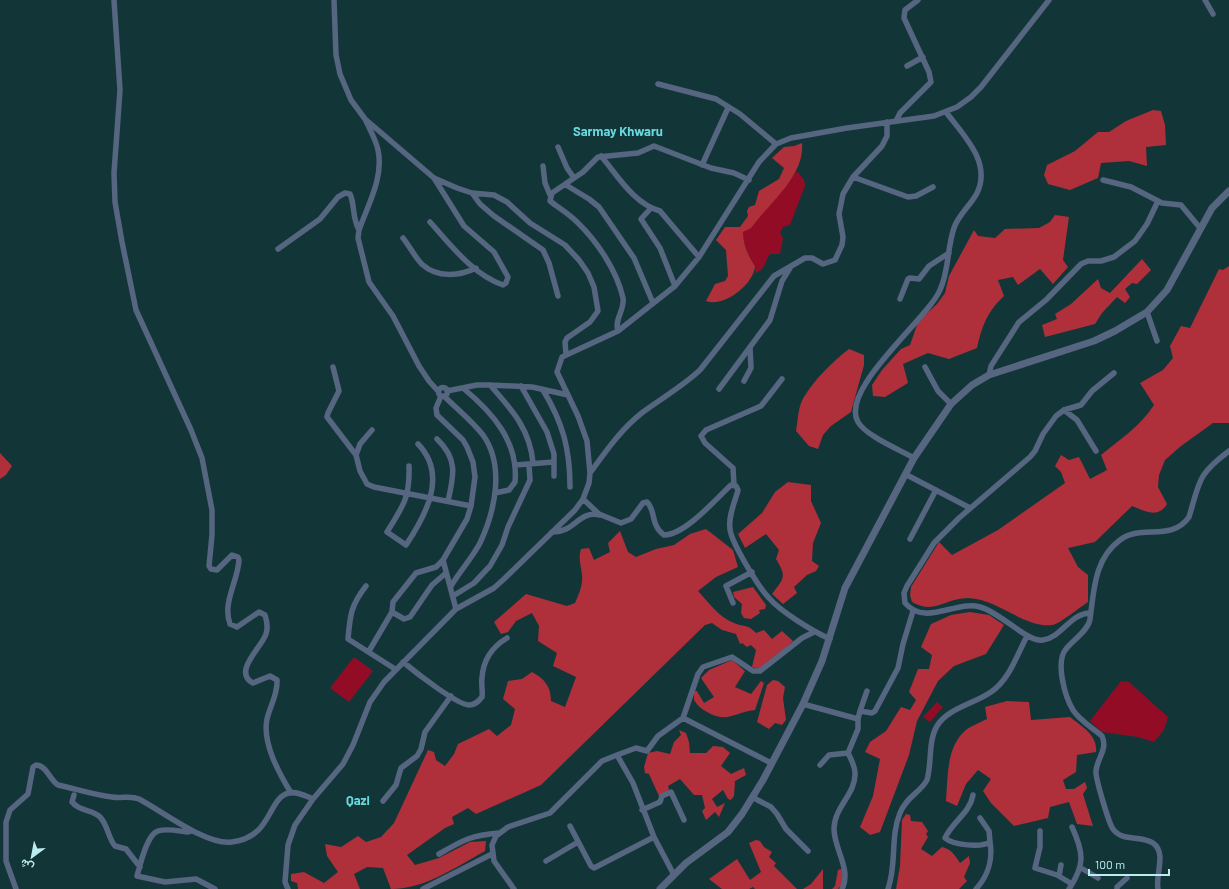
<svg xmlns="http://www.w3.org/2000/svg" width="1229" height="889" viewBox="0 0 1229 889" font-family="Barlow,Vazirmatn,sans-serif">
<rect width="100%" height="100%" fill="#123638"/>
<path fill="#920c25" d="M797 171 804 180 805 186 790 225 783 227 780 233 783 238 780 254H770C764 262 766 270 755 273V266C748 256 743 244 743 232L751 227Z
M354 657 373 671 349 702 330 688Z
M1121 681 1129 682 1168 717 1164 730 1154 742 1138 737 1102 732 1090 721Z
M937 702 943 707 930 722 923 717Z"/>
<path fill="#af2f3b" d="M1153 110 1161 111 1165 125 1166 145 1146 147 1147 166 1129 161 1101 163 1098 178 1070 190 1048 184 1044 175 1047 165 1075 151 1098 132H1109L1126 121Z
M802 143C805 176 769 203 751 228L743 232C743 244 748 256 755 266 754 284 724 308 706 301L715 284 725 281 728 276 726 250 716 240 725 227H740L748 216 747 211 749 207 755 205 759 191 779 179 784 168 772 158 784 147 794 146Z
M1055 215 1069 217 1063 260 1068 267 1053 284 1040 269 1018 285 1013 277 998 280 1004 296C987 312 982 326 977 348L949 359 928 353 903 364 908 383 885 397 873 396 872 385 882 370 901 349 910 345 918 322 937 304 945 293 949 276 974 230 978 236 995 238 1005 229 1039 228 1050 222Z
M1142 259 1151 270 1137 284 1132 283 1125 289 1130 297 1125 303 1117 297 1102 313 1095 324 1045 337 1042 325 1057 319 1055 314 1071 304 1098 279 1101 288 1110 293Z
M1229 266V423H1213L1181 446 1165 460 1159 475 1158 487 1167 504C1158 519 1145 511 1132 506L1095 542 1068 548 1078 567 1088 575V602C1080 607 1060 624 1052 625 1024 628 998 599 968 598 945 598 935 615 912 602L910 595 911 587 939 542 952 555 998 530 1065 483 1061 472 1055 466 1061 455 1069 460 1079 457 1090 479 1107 470 1101 455C1120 439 1140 427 1154 405L1140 383 1163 370 1173 358 1170 346 1181 326 1190 328 1219 269 1223 270Z
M849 349 864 355V365L851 412 831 426 823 435 818 449 809 446 796 431C798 420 798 406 804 397 815 379 832 362 849 349Z
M0 453 12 466 6 475 0 479Z
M788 482 811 485V501L821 523 813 543 812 561 819 566 816 571 807 575 794 587 797 593 783 604 772 594C784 578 787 577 776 559L779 550 766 534 745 548 738 534 762 513 775 492Z
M706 529 733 550 738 567 716 577 698 591C709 603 719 617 734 623 746 628 746 623 756 633L764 630 772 639 782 631 793 641 769 664 759 669 752 667 756 650 751 645 747 647 742 643 740 644 736 634 722 630 712 623 705 625 541 785 476 814 468 808 452 817 454 824 445 828 407 855 415 865 439 858 470 842 486 841 485 851C456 867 425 889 391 889L383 868 367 867 354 874 360 889H298L297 883 291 881V874L304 872 324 883 338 872 327 856 325 844 341 847 358 836 366 842 381 837 394 823 428 750 434 752 436 760 445 766 454 754 458 744 489 729 497 736 511 725 515 709 503 699 508 681 522 679 532 672C545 679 551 687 551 701L565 707 576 677 553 666 557 653 538 641 539 626 532 613 516 621 508 632 501 634 494 622 526 594 567 606 575 603C579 594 583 585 582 575 581 565 578 559 581 549L589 548 594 560 610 552 608 543 620 531 628 552 636 557 656 549 674 545 690 534Z
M753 587 766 605 765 609 759 610 760 613 751 619 744 618 741 613 742 604 734 597 733 592Z
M970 612 989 615 1004 625 986 654 954 666 938 681 917 721 909 755 880 832 870 835 860 827 873 796 880 759 865 752 870 742 886 731 901 707 910 710 916 700 909 692 918 669H929L932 655 921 647 931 624 951 615Z
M732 660 745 671 735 687 751 694 761 681 764 683 755 710C734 712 728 724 707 712 701 709 697 705 694 700V691H697L704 703 714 697 701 678 709 670Z
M773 680 778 681 785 687 783 698 786 720 782 725 775 723 769 729 757 722 767 685Z
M1007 701 1029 702 1031 720 1070 717C1081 726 1098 735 1096 752L1077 755 1076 772 1063 780 1066 789H1074L1085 782 1087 788 1083 794 1093 826 1077 824 1069 802 1050 807 1048 818 1014 826 991 803 983 791 991 779 978 770 966 784 957 806 946 801C948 776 946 746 967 729 973 725 981 722 987 719L985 707Z
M679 730 686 733 689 742 690 753H706L713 746 723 747 730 753 721 766 731 774 744 768 746 775 735 781 734 796 731 800 728 799 723 790 712 799 717 807 725 803 719 817 715 812 706 820 702 811 705 808 702 795H694L680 779 668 786 669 789 667 793 659 796 649 774 645 773 644 767 648 753 657 751 670 754 674 742 681 735Z
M906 814 910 815 911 821 922 822 928 831 926 834 928 837 921 849 932 856 942 847C951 849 955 855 960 863L969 856 970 863 964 877 967 881 959 889H896L900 866 902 820Z
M756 840 760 841 764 847 772 852 769 857 776 863 774 866 797 889H755L753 887 749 889H722L709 879 737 859 750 880 761 872 749 843Z
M823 869V889H803L811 884Z
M842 869C843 876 844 883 838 889H832L835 886 838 870Z"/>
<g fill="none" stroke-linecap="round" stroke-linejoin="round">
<path stroke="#566680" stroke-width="5.5" d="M114 0 120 90 114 173 115 202 122 242 136 310 191 430 202 458 212 510V535L209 566 211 569 217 570 232 555 238 557 239 560C238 581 222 603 230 624L237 627 259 612 265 615C267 621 268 628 266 634 262 647 232 672 253 683L270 676 277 680C278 694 270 706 267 719 262 743 279 773 291 793
M334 0 336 55 340 74 351 100 365 119 434 178 457 188 472 193 494 195 507 202 530 223 565 245 579 260 588 273 594 287 598 311 590 322 567 338 565 342 566 354
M1205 0 1213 14
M907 66 923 57
M658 84 716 99 740 114 776 144
M366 121C370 130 376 140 378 150 384 177 368 205 359 230L358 238 369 282 393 316 419 366 429 381 438 391
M896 121 900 113 931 82 929 72 904 18 905 10 918 0
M558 147 567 168 574 178
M601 156C618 176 634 204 660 211L699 257
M702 165 728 108
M543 166 545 183 550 195
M853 177 908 197 916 196 933 187
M1103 180 1131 187 1162 203 1181 205 1200 228
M566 185 589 199 599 207 634 258 653 303
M472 193 480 204 494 216 543 250 549 263 558 296
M651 208 641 219 660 248 675 286
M430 222C450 244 473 275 503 285L506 283 508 277 494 252 464 226 434 178
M403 238C408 244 418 262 423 265 437 278 460 276 476 268
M278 249 320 219 338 197 345 193 350 194C355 205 352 218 359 230
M900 299 908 279 910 278 919 279 929 266 949 253
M1147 312 1157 341
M618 331C614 319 625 310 623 298 617 271 597 241 577 222 569 214 559 208 550 201L552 193 583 172 598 157 638 153 654 146 711 168 734 173 749 180
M333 367 339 391 328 413 327 417 356 455 360 471 367 484 374 487 471 506
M925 367 938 391 951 404
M989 375 991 366 1019 322 1047 299 1081 264 1088 261H1101L1114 257 1135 241 1147 224 1158 201
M744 381 751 368 750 347
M490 385C512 410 530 429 533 463
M521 386 547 432 554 454V476
M438.5 392a4.5 4.5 0 1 1 9 0a4.5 4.5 0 1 1-9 0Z
M463 388C492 412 519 442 515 482L509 490 495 493
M719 389 770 320 782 281 790 268
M543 390C563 423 570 449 570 487
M447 391 477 385H490L532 387 568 395
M441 396 436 408 437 415 463 440 467 447 473 462 475 477 471 506 467 519 443 560 456 609
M444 396C457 409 472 421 483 435 505 466 495 511 480 543 472 558 460 571 451 586
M1064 410 1077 420 1096 451
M437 439C458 459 454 475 448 501
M356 455 360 444 372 430
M914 458C900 450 866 436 858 422 839 389 927 320 940 290 949 271 947 248 954 228 958 215 971 205 977 193 992 162 963 135 946 112
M515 465 554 462
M409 466C410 498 403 506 387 532L406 545C426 515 448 475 418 444
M590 473C606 451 621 429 643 412 662 398 683 386 700 370L774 276 805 258H812L823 264 835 260 842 245 843 237 839 214 843 194 853 177 882 146 887 136V122
M905 474 970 508
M734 485 733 468 705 443 701 436 706 430 761 406 782 379
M583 499 599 514 621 523 631 519 643 503 647 502C656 510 650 525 664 535 685 535 716 499 731 485L736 486 738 490C735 502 728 516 730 529 731 542 759 588 769 598 781 612 814 632 830 639
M552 532C575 533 578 510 600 515
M910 539 936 490
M366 586C351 605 350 615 348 639L395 669
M453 596 474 583 490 566 502 545 508 527 530 480 529 465
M733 603 726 586 752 572
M392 612 404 619 410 617 432 585 446 573
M1089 613C1070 614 1062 637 1043 640 1028 643 1000 612 980 607 955 600 926 627 905 603L904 593 907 586 934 543 959 518 1030 457 1035 451 1043 434 1056 416 1064 410 1081 405 1092 391 1114 373
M369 651 392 612 393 602 416 573 436 567 443 560
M403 662C414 671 457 705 469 705 475 705 479 701 482 697 483 691 481 685 482 678 483 661 492 647 507 638
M803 704 858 719V729L848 753C851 759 855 766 855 773 856 794 834 807 834 829 834 849 852 870 842 889
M860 711 867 691
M683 718 771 763
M858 719 860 711 872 713 875 711 898 668 903 644 913 611
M820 765 829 755 848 753
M74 795 72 802C80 812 92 809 100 817 108 825 108 838 115 846L126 849 140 867
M973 795C970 813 952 822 945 838 953 845 981 848 990 842 993 859 988 876 976 889
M752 797 771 807 777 814 786 829 808 851
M383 801 396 785 401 768 417 756 421 749 425 732 451 696
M642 810 660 802 662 796 671 792 684 820
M980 818 989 831 990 842
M570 826 591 866 594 868 654 837
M191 831 187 832C178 831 167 828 158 831 147 834 140 865 137 876L165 882 196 879 215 889
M1040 831V847L1035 868 1057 875 1072 884
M439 854C463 840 472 835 499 833
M546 861 578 842
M1081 868 1098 878
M674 875 654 837 633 783 617 755 636 748 647 751 658 736 683 718 698 674 703 667 732 657 753 671H760L802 638 814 632
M1059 876 1061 865
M16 889 6 861V822L10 810 28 794 33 767 36 765C46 765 50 780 58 785 76 789 94 795 112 797 122 799 129 795 139 799 162 811 207 846 232 842 273 837 267 798 289 793 297 791 306 796 313 799
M288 889 285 882 288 845 295 825 313 799 343 764 353 745 370 702 384 682 456 609 494 588 504 579 575 510 583 499 589 483 590 473 587 441 578 416 557 372 562 357 618 331 675 286 699 257 759 162 776 144 791 138 847 128 934 116 957 107 971 97 981 87 1049 0
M423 889 492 854
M514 889 494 861 492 845 496 836 508 827 550 813 602 761 617 755
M888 889C897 864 890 837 900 813 907 796 919 794 927 780 932 763 928 741 937 726 948 708 974 704 991 692 1009 680 1017 655 1027 636
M1069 889C1085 865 1084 853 1072 827
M1117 889V887L1127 878
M1158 889C1155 875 1167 853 1153 843 1141 835 1122 842 1113 829 1109 824 1095 777 1096 771 1097 758 1108 750 1102 736 1093 728 1080 721 1073 710 1065 697 1055 662 1066 649 1072 641 1089 630 1090 619 1094 591 1094 559 1120 540 1140 524 1172 542 1189 517 1200 481 1197 475 1229 451"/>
<path stroke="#566680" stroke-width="7" d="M660 889 686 863 728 832 742 814 763 780 803 704 822 661 845 588 914 458 951 404 972 385 989 375 1094 341 1115 331 1147 312 1167 290 1212 208 1229 191"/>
</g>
<g text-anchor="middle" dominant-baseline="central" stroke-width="4" stroke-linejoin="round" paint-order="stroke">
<g font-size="13" font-weight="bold" fill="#69d7de" stroke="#123638">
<text x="618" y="131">Sarmay Khwaru</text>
<text x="358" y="800">Qazi</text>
</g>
</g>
<g transform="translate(32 857) rotate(212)" stroke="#123638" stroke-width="3" paint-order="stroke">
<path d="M0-3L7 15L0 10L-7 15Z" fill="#bbedf0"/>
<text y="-6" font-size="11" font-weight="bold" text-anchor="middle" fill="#bbedf0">ش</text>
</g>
<path d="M1089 869v6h80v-6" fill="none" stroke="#bbedf0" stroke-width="2"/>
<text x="1095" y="869" font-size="12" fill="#bbedf0" stroke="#123638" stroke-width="3" paint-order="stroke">100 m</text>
</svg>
